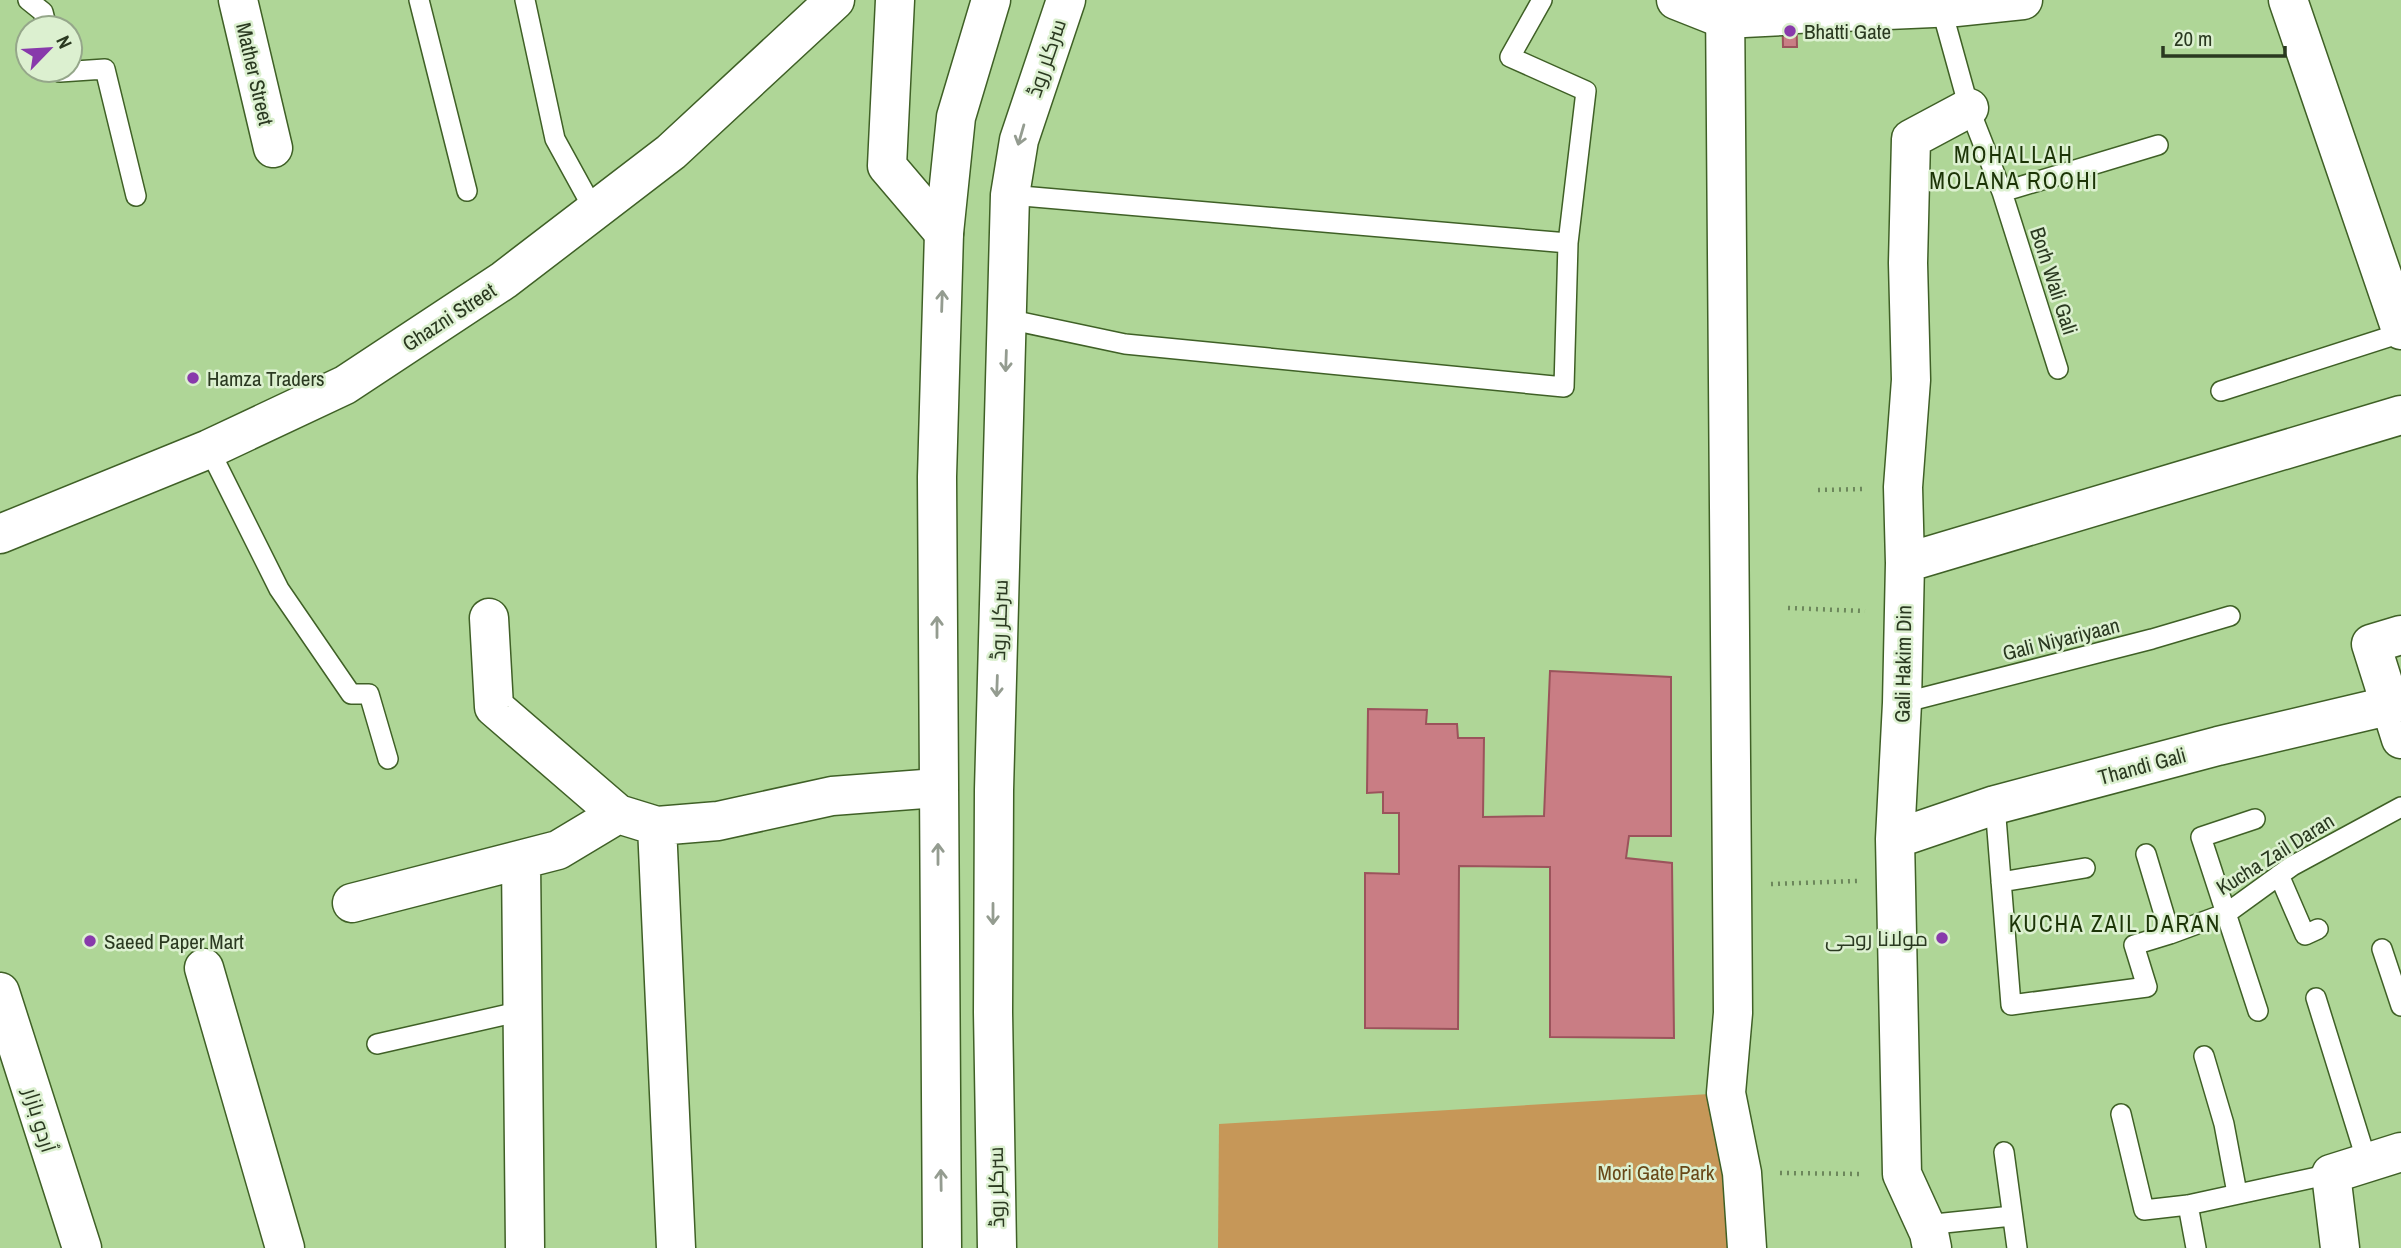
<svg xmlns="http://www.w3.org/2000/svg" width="2401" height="1248" viewBox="0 0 2401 1248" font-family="'Archivo Narrow',Cairo,sans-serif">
<rect width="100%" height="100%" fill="#afd697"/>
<path fill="#c69758" d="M1726 1093 1739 1248H1218L1219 1124Z"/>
<path fill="#c97d84" stroke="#9b535b" stroke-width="2" d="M1782 0H1796L1797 47H1783Z
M1550 671 1671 677V836H1629L1626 858 1672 863 1674 1038 1550 1037V867L1459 866 1458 1029 1365 1028V873L1399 874V813H1383V792L1367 793 1368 709 1427 710 1426 724H1457L1458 738H1484L1483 817 1544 816Z"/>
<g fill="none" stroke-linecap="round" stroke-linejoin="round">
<g stroke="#3f6026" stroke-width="22">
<path id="lane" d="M28 0 43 12 47 28
M419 0 467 191
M525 0 555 139 594 210
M1941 7 1969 108 2002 192 2058 369
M59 70 60 72 105 69 136 196
M2002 192 2158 145
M1010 195 1568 243
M1007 319 1125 344 1564 387 1568 243 1586 91 1510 57 1542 0
M2221 391 2401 333
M209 449 279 589 351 694H369L388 759
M1902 703 2152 639 2230 616
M1995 805 2011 1005 2147 987 2134 945 2170 934 2227 913 2292 866 2401 807
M2255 819 2201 837 2258 1011
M2146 854 2170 934
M2279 875 2305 935 2318 929
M2001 882 2085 868
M2382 949 2401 1006
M2316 998 2367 1162
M377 1044 522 1011
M2204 1056 2224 1124 2237 1193
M2121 1114 2144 1210 2188 1205 2331 1174
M2004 1152 2017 1248
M2188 1205 2196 1248
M1925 1225 2012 1216"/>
</g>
<g stroke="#3f6026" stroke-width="41">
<path id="street" d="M238 0 273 148
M895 0 887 166 944 233
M1725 0 1733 1013 1726 1093 1742 1173 1747 1248
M2288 0 2401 330
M0 534 209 449 345 385 504 280 671 152 835 0
M1905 563 2401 415
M489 618 494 707 618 814 657 826
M2401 635 2371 644 2401 739
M1895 839 1995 805 2218 746 2392 705
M521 860 525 1248
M352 903 558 850 618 814
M204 968 285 1248
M676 1248 657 826 718 821 832 796 937 788
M1932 1248 1929 1233 1902 1174 1895 839 1902 703 1905 563 1903 487 1911 380 1908 263 1911 139 1969 108
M2340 1248 2331 1174 2401 1152"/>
</g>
<g stroke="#3f6026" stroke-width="41">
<path id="secondary" d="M1676 0 1724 19 1782 16
M1796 14 1956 7 2023 0
M0 992 82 1248"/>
</g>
<g stroke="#3f6026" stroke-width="41">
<path id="primary" d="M942 1248 937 477 944 233 956 117 991 0
M997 1248 993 1012 994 790 1010 195 1019 140 1066 0"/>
</g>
<path stroke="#6c875b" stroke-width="4.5" stroke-dasharray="2 5" stroke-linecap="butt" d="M1818 490 1863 489
M1788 608 1865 611
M1771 884 1857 881
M1780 1173 1862 1174"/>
<use href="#lane" stroke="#fff" stroke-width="19"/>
<use href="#street" stroke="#fff" stroke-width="38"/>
<use href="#secondary" stroke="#fff" stroke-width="38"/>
<use href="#primary" stroke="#fff" stroke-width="38"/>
</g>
<defs><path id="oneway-shaft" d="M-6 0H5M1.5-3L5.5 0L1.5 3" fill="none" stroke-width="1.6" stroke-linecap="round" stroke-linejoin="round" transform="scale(1.75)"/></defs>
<g stroke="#949c90">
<use href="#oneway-shaft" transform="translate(1021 135) rotate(106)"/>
<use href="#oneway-shaft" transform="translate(942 301) rotate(-88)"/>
<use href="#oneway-shaft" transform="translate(1006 361) rotate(92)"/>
<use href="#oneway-shaft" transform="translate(937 627) rotate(-90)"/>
<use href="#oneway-shaft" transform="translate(997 686) rotate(92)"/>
<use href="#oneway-shaft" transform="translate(938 854) rotate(-90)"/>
<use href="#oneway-shaft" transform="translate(993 914) rotate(90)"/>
<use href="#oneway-shaft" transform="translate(941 1180) rotate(-91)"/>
</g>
<g fill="#883aab" stroke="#dcf0d0" stroke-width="2.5">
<circle cx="1790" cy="31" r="7"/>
<circle cx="193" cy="378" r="7"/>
<circle cx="1942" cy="938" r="7"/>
<circle cx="90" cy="941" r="7"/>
</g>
<g text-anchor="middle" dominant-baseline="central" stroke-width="5" stroke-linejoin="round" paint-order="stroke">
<g font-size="21" fill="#2a3920" stroke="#dcf0d0" text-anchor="start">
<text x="1804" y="31">Bhatti Gate</text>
<text x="207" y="378">Hamza Traders</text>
<text x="1928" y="938" text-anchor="end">مولانا روحی</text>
<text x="104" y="941">Saeed Paper Mart</text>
</g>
<g font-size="21" fill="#2a3920" stroke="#dcf0d0">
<text transform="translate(1046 58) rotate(-71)">سرکلر روڈ</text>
<text transform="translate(255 74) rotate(77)">Mather Street</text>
<text transform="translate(2054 281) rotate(72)">Borh Wali Gali</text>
<text transform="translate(449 317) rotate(-33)">Ghazni Street</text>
<text transform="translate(999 620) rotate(-88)">سرکلر روڈ</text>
<text transform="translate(2061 639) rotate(-14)">Gali Niyariyaan</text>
<text transform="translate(1903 664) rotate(-89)">Gali Hakim Din</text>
<text transform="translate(2142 766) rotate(-15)">Thandi Gali</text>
<text transform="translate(2275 854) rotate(-32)">Kucha Zail Daran</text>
<text transform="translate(40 1120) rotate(73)">اُردو بازار</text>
<text transform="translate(996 1187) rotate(-91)">سرکلر روڈ</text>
</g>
<g font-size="21" fill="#684817" stroke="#dcf0d0">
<text x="1656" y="1172">Mori Gate Park</text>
</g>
<g font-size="23" letter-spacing="2" fill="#1c3407" stroke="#dcf0d0">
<text x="2014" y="154">MOHALLAH<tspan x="2014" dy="26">MOLANA ROOHI</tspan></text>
<text x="2115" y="923">KUCHA ZAIL DARAN</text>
</g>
</g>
<g transform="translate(49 49) rotate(65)"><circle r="33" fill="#dcf0d0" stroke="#95a78a" stroke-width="2"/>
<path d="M0-5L12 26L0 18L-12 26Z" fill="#883aab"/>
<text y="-10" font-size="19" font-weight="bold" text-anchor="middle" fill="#2a3920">N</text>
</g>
<path d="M2163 46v10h122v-10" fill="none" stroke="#2a3920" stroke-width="3.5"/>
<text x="2174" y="46" font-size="21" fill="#2a3920" stroke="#dcf0d0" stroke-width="5" paint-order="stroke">20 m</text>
</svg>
